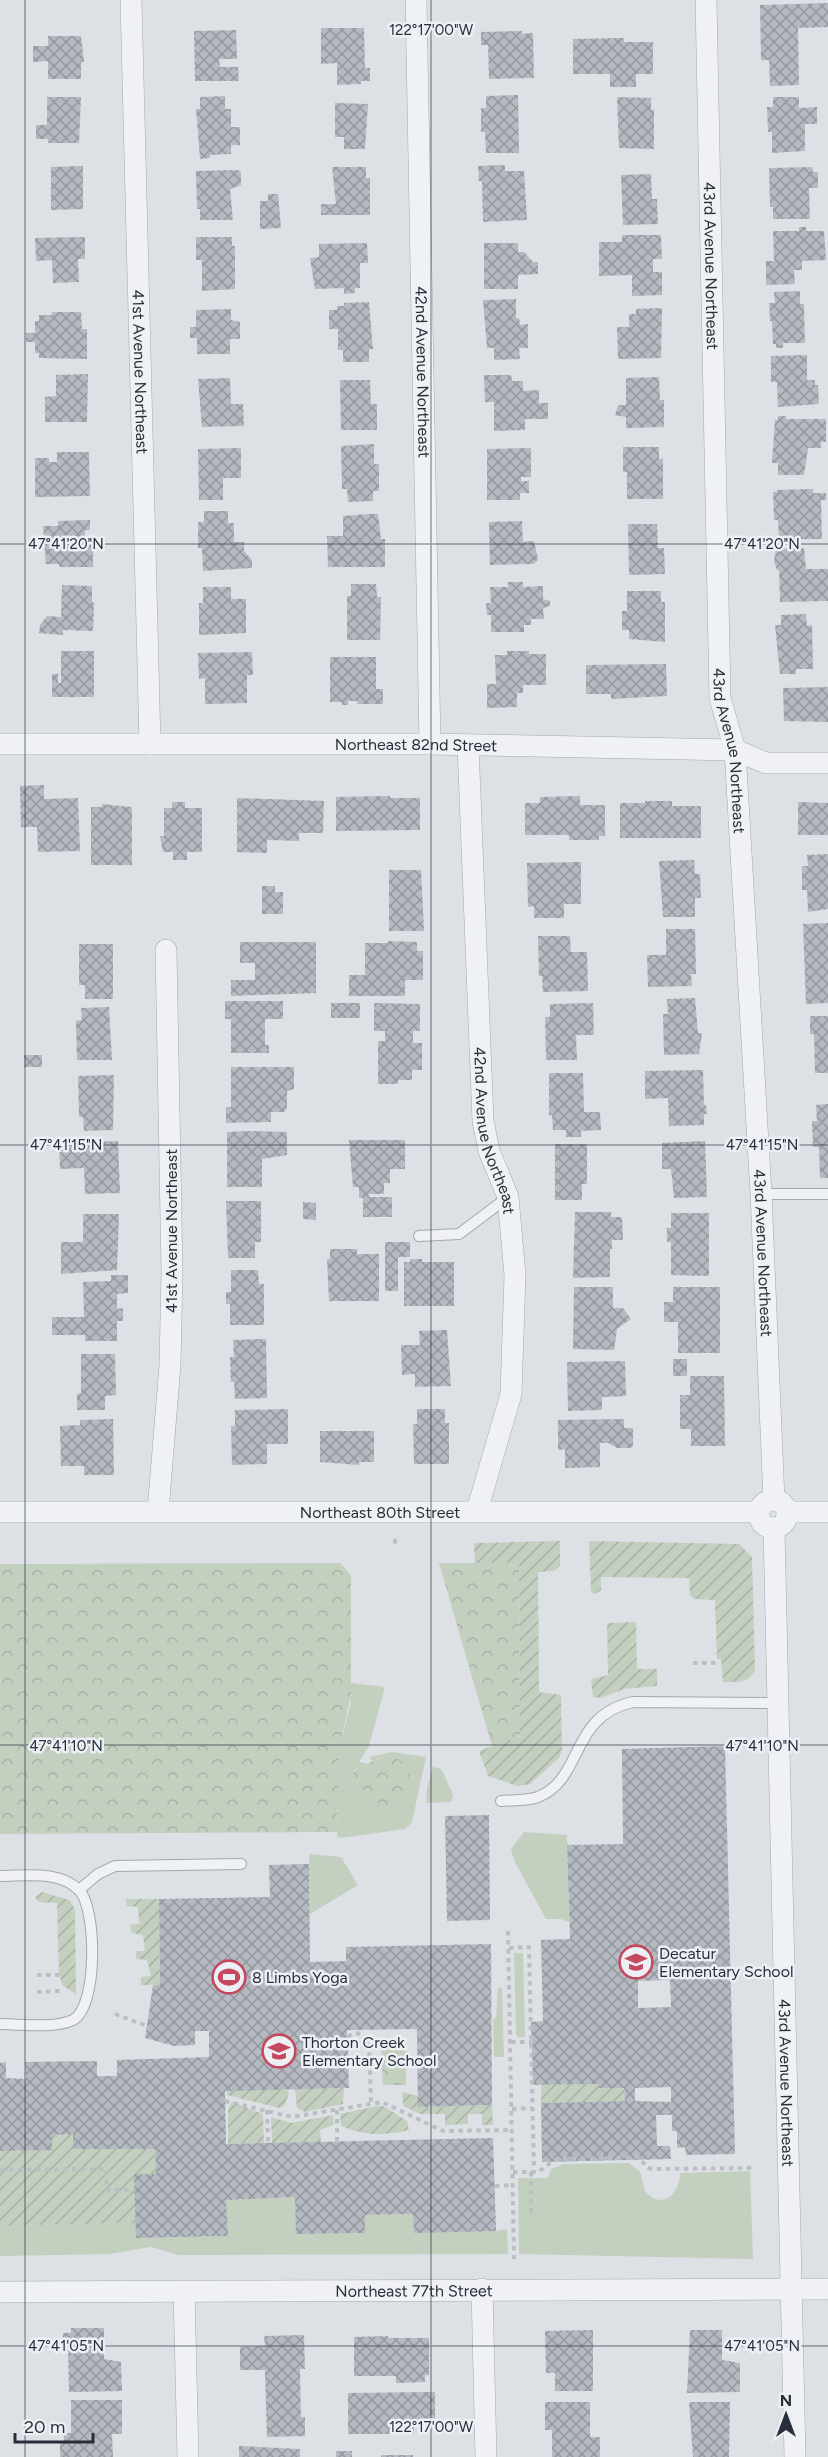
<svg xmlns="http://www.w3.org/2000/svg" width="828" height="2457" viewBox="0 0 828 2457" font-family="Figtree,sans-serif">
<defs>
<pattern id="park-crowns" width="20" height="18" patternUnits="userSpaceOnUse" patternTransform="scale(1.5)"><rect width="20" height="18" fill="#c3cfbf"/><path d="M2 6a3 3 0 1 1 6 0M12 15a3 3 0 1 1 6 0" fill="none" stroke="#a8b2a5"/></pattern>
<pattern id="garden-furrows" width="10" height="10" patternUnits="userSpaceOnUse" patternTransform="scale(1.5)"><rect width="10" height="10" fill="#c3cfbf"/><path d="M-1 1l2-2M0 10L10 0M9 11l2-2" fill="none" stroke="#a8b2a5"/></pattern>
<pattern id="building-cross-hatch" width="8" height="8" patternUnits="userSpaceOnUse" patternTransform="scale(1.5)"><rect width="8" height="8" fill="#b5bac2"/><path d="M0 0l8 8M0 8l8-8" fill="none" stroke="#93989f"/></pattern>
</defs>
<rect width="100%" height="100%" fill="#dde1e6"/>
<path fill="#c3cfbf" d="M340 1563 351 1576V1683L385 1687 369 1746 354 1770V1793L364 1790C372 1802 383 1806 397 1802L387 1756 372 1761 369 1757 392 1752 426 1757 412 1822 405 1829 340 1838 337 1836 339 1751 351 1702 234 1564Z
M433 1766 442 1770 453 1795 451 1802 426 1803 427 1788Z
M524 1832 567 1835 569 1922 561 1919H546L514 1860 511 1849Z
M309 1854 341 1857 358 1885 310 1914Z
M514 1953H523L525 2037H518L516 2034Z
M498 1987 502 1988 504 2057H494L493 2019 496 2018Z
M629 2163 640 2172 645 2191C662 2211 680 2194 680 2173L750 2171 753 2259 519 2254 518 2178H548L551 2169 564 2164Z
M295 2197 297 2234 364 2233 365 2215 413 2214 496 2231 507 2229 508 2254 179 2255 151 2247 110 2254 0 2256V2226L136 2223 137 2238 227 2236 226 2200Z"/>
<path fill="url(#park-crowns)" d="M340 1563 351 1576V1694L339 1751 337 1832 0 1834V1564Z
M439 1563H519L520 1736 492 1746Z
M387 1756C439 1765 394 1835 364 1790L354 1793 352 1778 358 1761 365 1764Z
M406 2044V2085H383L381 2045Z"/>
<path fill="url(#garden-furrows)" d="M560 1541V1567L554 1571 538 1572 539 1692 561 1695 562 1749 559 1758 530 1784 518 1786 488 1776 479 1751 520 1736 519 1563H475L474 1543Z
M589 1541 739 1544 752 1557 755 1669C749 1684 738 1682 723 1682L721 1659H717L715 1600 694 1599 690 1595 689 1578 601 1577V1590L595 1594 591 1592Z
M636 1622 637 1669H657V1686L624 1689 601 1698 593 1697 591 1679 608 1675 607 1623Z
M42 1892 69 1900 75 1909 76 1994 62 1985 59 1972 57 1903 39 1902 35 1897Z
M126 1899H159L160 1985H141V1977L151 1976 147 1960 136 1959V1951H145L143 1935 132 1933 130 1925 142 1923 139 1922 138 1907 127 1906Z
M599 2084 624 2088 625 2101 541 2103V2085Z
M283 2088 287 2090 289 2094 284 2106 279 2108 227 2095V2090Z
M344 2088 343 2104 305 2112 297 2108 295 2089Z
M402 2092 418 2096V2107L492 2105 493 2125H482V2114H468V2124L445 2125V2114H420L403 2106Z
M232 2102 263 2114 264 2143 228 2144V2109Z
M377 2106H383L407 2121 409 2130C381 2136 367 2136 341 2126L340 2114Z
M333 2115 334 2125 320 2130 321 2142 272 2143 271 2117 292 2123Z
M73 2134V2149H155L156 2174 136 2223 0 2226V2151L52 2150V2135Z"/>
<path fill="url(#building-cross-hatch)" fill-rule="evenodd" d="M828 3V27L798 28 799 85 770 86 769 60H761L760 5Z
M321 28H364L365 68H370V81H361V84L337 85V63L321 64Z
M236 30 237 59H219L220 67H238L239 81H195L194 31Z
M522 31V34L533 33 534 78 489 79 488 45H481V32Z
M48 36H81L84 62H81V79H48V61L33 62V46H48Z
M624 38V42H653V74H636V87H610V74H573V39Z
M518 95 519 153H486L485 132H481V108H486V96Z
M225 96V109H231V127H240V145H231V154L210 155V158L200 159 196 109H200V97Z
M47 97H81L79 143H48V139H36V125H47Z
M617 97 651 98V110H654V149L619 148Z
M773 97H799V108L817 107V124H805V151L772 153V132H768L767 107H773Z
M335 103 368 104 365 149H344V137H335Z
M505 165V171H524L527 220 483 222 482 181H479L478 166Z
M83 166V209L51 210V167Z
M332 167H366V178H370V215H321V204H336Z
M812 167 813 172H818V188H809L810 219H773V207H770L769 168Z
M238 170 241 172V185L230 189 233 220H200V209H197L196 171Z
M651 174 652 199H657L658 224 623 225 621 175Z
M268 194H278L281 228 260 229V201H268Z
M799 227H806V231H824L826 260 802 261V270H794L795 284 766 285V261H774L773 231H799Z
M622 235H661L662 259H653V272H662V295L632 296V275L599 276V242H622Z
M85 237V259H78L79 282 53 283 52 260 36 261 35 238Z
M196 237H232V246H235V289L202 291V260H196Z
M367 243 368 263H360V288H355V293L344 294V288L315 289 310 258 319 257V244Z
M484 243H518V252H524L533 262H538V274L518 275V289H484Z
M800 291V304H804L805 343H783V348H776V344H773L772 321H770L769 303H775L774 292Z
M516 299V318H519L520 325 528 324V348H519L520 359 494 360V348H487L483 300Z
M369 302 373 349H369V362H343V350H338V329H329V310H337V306H344V303Z
M662 308 661 358 618 359 617 327H629V314H636V309Z
M231 309V320L240 322V339H230V354H197V338H190V327H196V310Z
M52 312H81L82 329H87V359L39 358V353H35V342H26V333H35V321H39V315H52Z
M807 355V380H815V385H818L819 404 778 407 777 382H771V356Z
M88 374 87 422H45V397L56 396V375Z
M484 375H511L512 381H523V391L539 390V403H548V419H525V430L494 431V402H485Z
M659 377 660 400H664V427L626 428V417L615 415 618 405H626V378Z
M230 378 231 404H243L244 426 202 427 198 379Z
M340 380H370L371 404H377V430H341Z
M778 416H786V419H826V442H821V448H808L804 475H778V463H772L775 420H778Z
M374 444V464H379V491H373V501L348 502 347 489H342L341 446Z
M623 447H659V459H663V499H627V472H623Z
M241 448V478H223V500H199L198 449Z
M531 448V477H521V481H529V493H520V500H487V449Z
M57 452H89L90 496 35 497V458H49V462H57Z
M813 489V493H826V500H821L822 539H779L778 520H774L773 492H777V490Z
M204 511H228V523H234V542H244V551L252 560V568L203 571 202 548H198V522H204Z
M368 514H378L381 539H385V567H328L327 536H343V516Z
M90 520V530H85V545H93V567H59V564H46L43 526H58V521Z
M522 521 523 542 534 541 538 559 534 564 490 565 489 522Z
M628 524H657L658 548H664L665 574 629 575Z
M804 548 806 569H828V601L780 602 779 570H777L774 562 776 549Z
M508 582H523V587L543 586V599L550 601V606L543 608 544 619H531V625H524V632H491V615H487L486 603H491L490 587H508Z
M351 584H376L377 597H381L380 640H347V596H351Z
M62 585 92 586V602L94 603 93 631 63 630V635L39 633 40 625 47 616 61 617Z
M203 587H231V599H246V633L199 635V603H203Z
M627 591H661V602H665V642L629 639V630H622V611H627Z
M806 614 807 626 812 625 813 669H796V674H780L775 625H781V615Z
M61 651H94V697H52V674H58V683H61Z
M507 651H529V654H546V685H523V693H517V707L487 708V684H496L495 655H507Z
M252 652 253 675H247V703L205 704V678L199 679 198 653Z
M330 657H376V689H383V704H357V701H348V705H342V702H330Z
M666 664 667 696 611 699V694H586V665Z
M828 687V722L784 721 783 688Z
M44 785V799L78 798 80 851 38 852 37 827H21L20 786Z
M390 796V798H420V830L336 831V797Z
M580 796V805H605V836H599V840H569V835H525V803H540V797Z
M237 798 324 801 323 833H299V841L267 840V853L237 852Z
M645 801H672V806H701V838H620V803H645Z
M172 802H185V808H202V852H187V860H173V852H163L160 836H164V808H172Z
M798 802 828 803V835H798Z
M102 804 132 807V865H91V807H102Z
M828 854V909L808 912 807 890H802V866H808L807 855Z
M694 860 695 874H700L701 898H695V917H663L659 861Z
M581 862V904H564V918H534V906L528 907 527 863Z
M389 870H421L424 931H389Z
M262 886H275V892H283V914H262Z
M828 923V1003L806 1004 803 924Z
M666 929H695L696 974H691L692 986 648 987 647 955H666Z
M538 936H570L571 952H587L588 991 543 992 542 976H539Z
M388 941 417 942V951H423V980H405V996H349V975H365V943H388Z
M240 942H316V993L231 996V980H255V963H240Z
M79 944H113V999H85V985H79Z
M695 998 698 1033H702L699 1054 664 1055 663 1014H668L667 999Z
M225 1001H283V1019H265V1045H269V1053H231V1019H225Z
M331 1003H360V1018H331Z
M374 1003 420 1004V1031H413V1043H422V1070H412V1080H398V1084H378V1041H385V1031H374Z
M593 1003 594 1035H576L577 1060H546L545 1017H550V1004Z
M109 1007 112 1060H77L76 1021 82 1020 81 1008Z
M810 1016H828V1073H815L814 1034H810Z
M24 1055H42V1067H24Z
M231 1067H294V1089L287 1091V1108L284 1112H271V1122L226 1123V1107H231Z
M703 1070 704 1105H706L707 1114H704V1125L669 1126 668 1098 645 1099V1071Z
M549 1073H583L584 1112H600L601 1130 581 1131V1137H566V1130H553L552 1115H549Z
M114 1075 113 1130 84 1131 83 1117H79L78 1076Z
M828 1104V1178H820L819 1147H813L812 1121H817L816 1105Z
M250 1131 287 1132V1155L262 1159V1187H227V1132Z
M349 1140H405V1169H390V1183H384V1194H369V1197H392V1217H363V1198H359V1187H353Z
M118 1141 120 1193 85 1194 84 1168 60 1169 59 1143Z
M705 1141 707 1197 674 1198 671 1169H662V1143Z
M555 1144H587V1184H582V1200H555Z
M226 1201H261V1242H255V1258H228Z
M303 1202 316 1203V1220L303 1219Z
M575 1212H611V1217H622L623 1240H612V1249H610V1277L573 1278Z
M671 1213H709V1276L671 1275V1242H667V1228H671Z
M83 1214H119L117 1270 61 1274V1242H83Z
M385 1242H410V1257H398V1291H385Z
M330 1249H357V1254H379V1301H329L327 1259H330Z
M410 1259H422V1262H454V1306H404V1262H410Z
M231 1270H258L259 1284H264V1325H230V1304H226V1292H231Z
M111 1275H128V1293L117 1294V1309L123 1308V1321H117V1341H85V1335H52V1317H84L83 1282 111 1281Z
M574 1287H613V1308H623L631 1319 617 1329 614 1350 573 1349Z
M673 1287H720V1353H678V1322H664V1302H673Z
M447 1330 451 1386 415 1387V1374L402 1375 401 1345H420L419 1331Z
M266 1339 267 1398 235 1399 234 1382H231L230 1357H234L233 1340Z
M81 1354H115L116 1395 105 1396V1410H77V1394L81 1393Z
M673 1359H687V1376H673Z
M625 1361 626 1396 602 1397V1410L568 1411 567 1362Z
M690 1376H724L725 1446H691V1429H680V1395H690Z
M288 1409V1444H267V1464L232 1465 231 1426H235V1410Z
M417 1409H445V1423H449V1464H414L413 1424H417Z
M113 1419 114 1475H84V1466H61L60 1426 80 1425V1420Z
M624 1419V1428H633V1446L630 1448H617L608 1443H600V1467L565 1468V1449L558 1450V1420Z
M320 1431H374V1462H359V1465L320 1462Z
M725 1746 735 2154 686 2155 685 2147 677 2148V2131H672V2115H656L657 2146H670L671 2159 542 2162 541 2103 625 2101 624 2088H599V2084L533 2085 531 2022 543 2021 541 1940 570 1939 567 1845 623 1844 622 1749ZM670 1980 671 2007 638 2008V1981ZM671 2087V2102L635 2101V2088Z
M489 1815 490 1920 447 1921 445 1816Z
M309 1864 310 1962 346 1961V1947L491 1944 492 2105 418 2107 417 2029 347 2030 349 2088 225 2091 226 2144 493 2138 496 2231 414 2233 413 2214 365 2215V2233L296 2234 295 2197 226 2200 228 2236 136 2238 134 2174H156L155 2149H73V2134L52 2135V2150L0 2151V2063L6 2062V2078L26 2079 25 2062 97 2061V2076H117V2060L209 2057V2031H195V2045L174 2046 145 2038 153 1985H160L159 1899 270 1897 269 1865Z
M71 2328H104V2359L121 2362 122 2391 69 2392 68 2347H63V2333H71Z
M593 2330V2391H555V2373H546L545 2331Z
M690 2330H722V2360L740 2363V2392L687 2393Z
M304 2335 305 2369H300L301 2417H305V2436L267 2437 265 2370H240V2347L265 2346 264 2336Z
M388 2336V2338H429V2375H425V2382L396 2383V2376H354V2337Z
M435 2392V2423H414V2434H348V2393Z
M71 2400H122V2434H112L113 2457H60V2442H64V2433H71Z
M545 2402H590V2437H600V2457H552V2430H545Z
M689 2402H730L729 2457H693Z
M239 2446 300 2449V2457H239Z
M336 2451H352V2457H336Z
M381 2455H413V2457H381Z"/>
<g fill="none" stroke-linecap="round" stroke-linejoin="round">
<g stroke="#a3a8af" stroke-width="12">
<path id="service" d="M761 1194H828
M419 1236 459 1234 508 1197
M501 1801C513 1800 527 1801 538 1797 584 1779 569 1716 633 1702L779 1703
M0 1876C26 1876 59 1870 79 1890 97 1908 98 2007 73 2020 53 2029 22 2024 0 2024
M79 1890 98 1874 115 1866 241 1864"/>
</g>
<g stroke="#a3a8af" stroke-width="22">
<g id="minor">
<path id="s1" d="M131 0 150 744"/>
<path id="s2" d="M416 0 430 744"/>
<path id="s3" d="M706 0 720 698 735 750 761 1194 774 1500"/>
<path id="s4" d="M0 744H430L735 750 766 763H828"/>
<path id="s5" d="M468 745 483 1121 489 1151 508 1197 515 1275 511 1394 477 1511"/>
<circle cx="773" cy="1514" r="14"/>
<path d="M158 1511 170 1365 172 1272 166 950"/>
<path id="s6" d="M0 1512H759"/>
<path d="M788 1512H828"/>
<path id="s7" d="M774 1528 795 2457"/>
<path d="M482 2289 486 2457"/>
<path d="M184 2291 188 2457"/>
<path id="s8" d="M0 2292 828 2289"/>
</g>
</g>
<path stroke="#bbbfc4" stroke-width="4" stroke-dasharray="4.5 4.5" stroke-linecap="butt" d="M395 1539V1548
M693 1663H716
M508 1931 514 2259
M509 1948 529 1947 534 2172
M37 1975H61
M37 1992 61 1991
M115 2014 147 2026
M348 2037 354 2033 362 2034 369 2043 371 2103
M511 2042H531
M225 2101 292 2117 382 2102 443 2131 512 2130
M512 2109 532 2108
M267 2110 268 2143
M337 2110V2141
M0 2170 106 2169 107 2190H135
M513 2172H538L556 2159 638 2157 648 2168 654 2169 753 2168
M531 2172V2216
M495 2186 513 2185"/>
<use href="#service" stroke="#eff1f4" stroke-width="10"/>
<use href="#minor" stroke="#eff1f4" stroke-width="21"/>
</g>
<path fill="none" stroke="#282f3b" stroke-width="1.5" stroke-opacity="0.45" d="M25 0V2457M431 0V2457M0 544H828M0 1145H828M0 1745H828M0 2346H828"/>
<defs>
<g id="school-ring" transform="scale(1.725)"><circle r="9.5" fill="#eceff4" stroke="#c4495e" stroke-width="1.5"/><path d="M0-5L7-2L0 1L-7-2ZM-4 1L0 2.5L4 1V4Q0 6-4 4Z" fill="#c4495e"/></g>
<g id="stadium-ring" transform="scale(1.725)"><circle r="9.5" fill="#eceff4" stroke="#c4495e" stroke-width="1.5"/><path d="M0-5a6.5 5 0 1 0 0 10a6.5 5 0 1 0 0-10ZM-3.5-1.8h7v3.6h-7Z" fill="#c4495e"/></g>
</defs>
<g fill-rule="evenodd">
<use href="#school-ring" x="636" y="1962"/>
<use href="#stadium-ring" x="229" y="1977"/>
<use href="#school-ring" x="279" y="2051"/>
</g>
<g text-anchor="middle" dominant-baseline="central" stroke-width="5" stroke-linejoin="round" paint-order="stroke">
<g font-size="16" fill="#282f3b" stroke="#eceff4">
<text stroke="none"><textPath href="#s3" startOffset="266">43rd Avenue Northeast</textPath></text>
<text stroke="none"><textPath href="#s1" startOffset="372">41st Avenue Northeast</textPath></text>
<text stroke="none"><textPath href="#s2" startOffset="372">42nd Avenue Northeast</textPath></text>
<text stroke="none"><textPath href="#s4" startOffset="416">Northeast 82nd Street</textPath></text>
<text stroke="none"><textPath href="#s3" startOffset="752">43rd Avenue Northeast</textPath></text>
<text stroke="none"><textPath href="#s5" startOffset="388">42nd Avenue Northeast</textPath></text>
<text transform="translate(171 1231) rotate(-90)">41st Avenue Northeast</text>
<text stroke="none"><textPath href="#s3" startOffset="1256">43rd Avenue Northeast</textPath></text>
<text stroke="none"><textPath href="#s6" startOffset="380">Northeast 80th Street</textPath></text>
<text stroke="none"><textPath href="#s7" startOffset="555">43rd Avenue Northeast</textPath></text>
<text stroke="none"><textPath href="#s8" startOffset="414">Northeast 77th Street</textPath></text>
</g>
<g font-size="16" fill="#282f3b" stroke="#eceff4" text-anchor="start">
<text x="659" y="1953">Decatur<tspan x="659" dy="18">Elementary School</tspan></text>
<text x="252" y="1977">8 Limbs Yoga</text>
<text x="302" y="2042">Thorton Creek<tspan x="302" dy="18">Elementary School</tspan></text>
</g>
</g>
<g font-size="15" text-anchor="middle" fill="#282f3b" stroke="#eceff4" stroke-width="5" stroke-linejoin="round" paint-order="stroke">
<text x="431" y="35">122°17'00"W</text>
<text x="66" y="549">47°41'20"N</text>
<text x="762" y="549">47°41'20"N</text>
<text x="66" y="1150">47°41'15"N</text>
<text x="762" y="1150">47°41'15"N</text>
<text x="66" y="1751">47°41'10"N</text>
<text x="762" y="1751">47°41'10"N</text>
<text x="66" y="2351">47°41'05"N</text>
<text x="762" y="2351">47°41'05"N</text>
<text x="431" y="2432">122°17'00"W</text>
</g>
<g transform="translate(786 2415)" stroke="#eceff4" stroke-width="4.5" paint-order="stroke">
<path d="M0-4.5L10 22L0 15L-10 22Z" fill="#282f3b"/>
<text y="-9" font-size="16" font-weight="bold" text-anchor="middle" fill="#282f3b">N</text>
</g>
<path d="M15 2433v9h78v-9" fill="none" stroke="#282f3b" stroke-width="3"/>
<text x="24" y="2433" font-size="18" fill="#282f3b" stroke="#eceff4" stroke-width="4.5" paint-order="stroke">20 m</text>
</svg>
